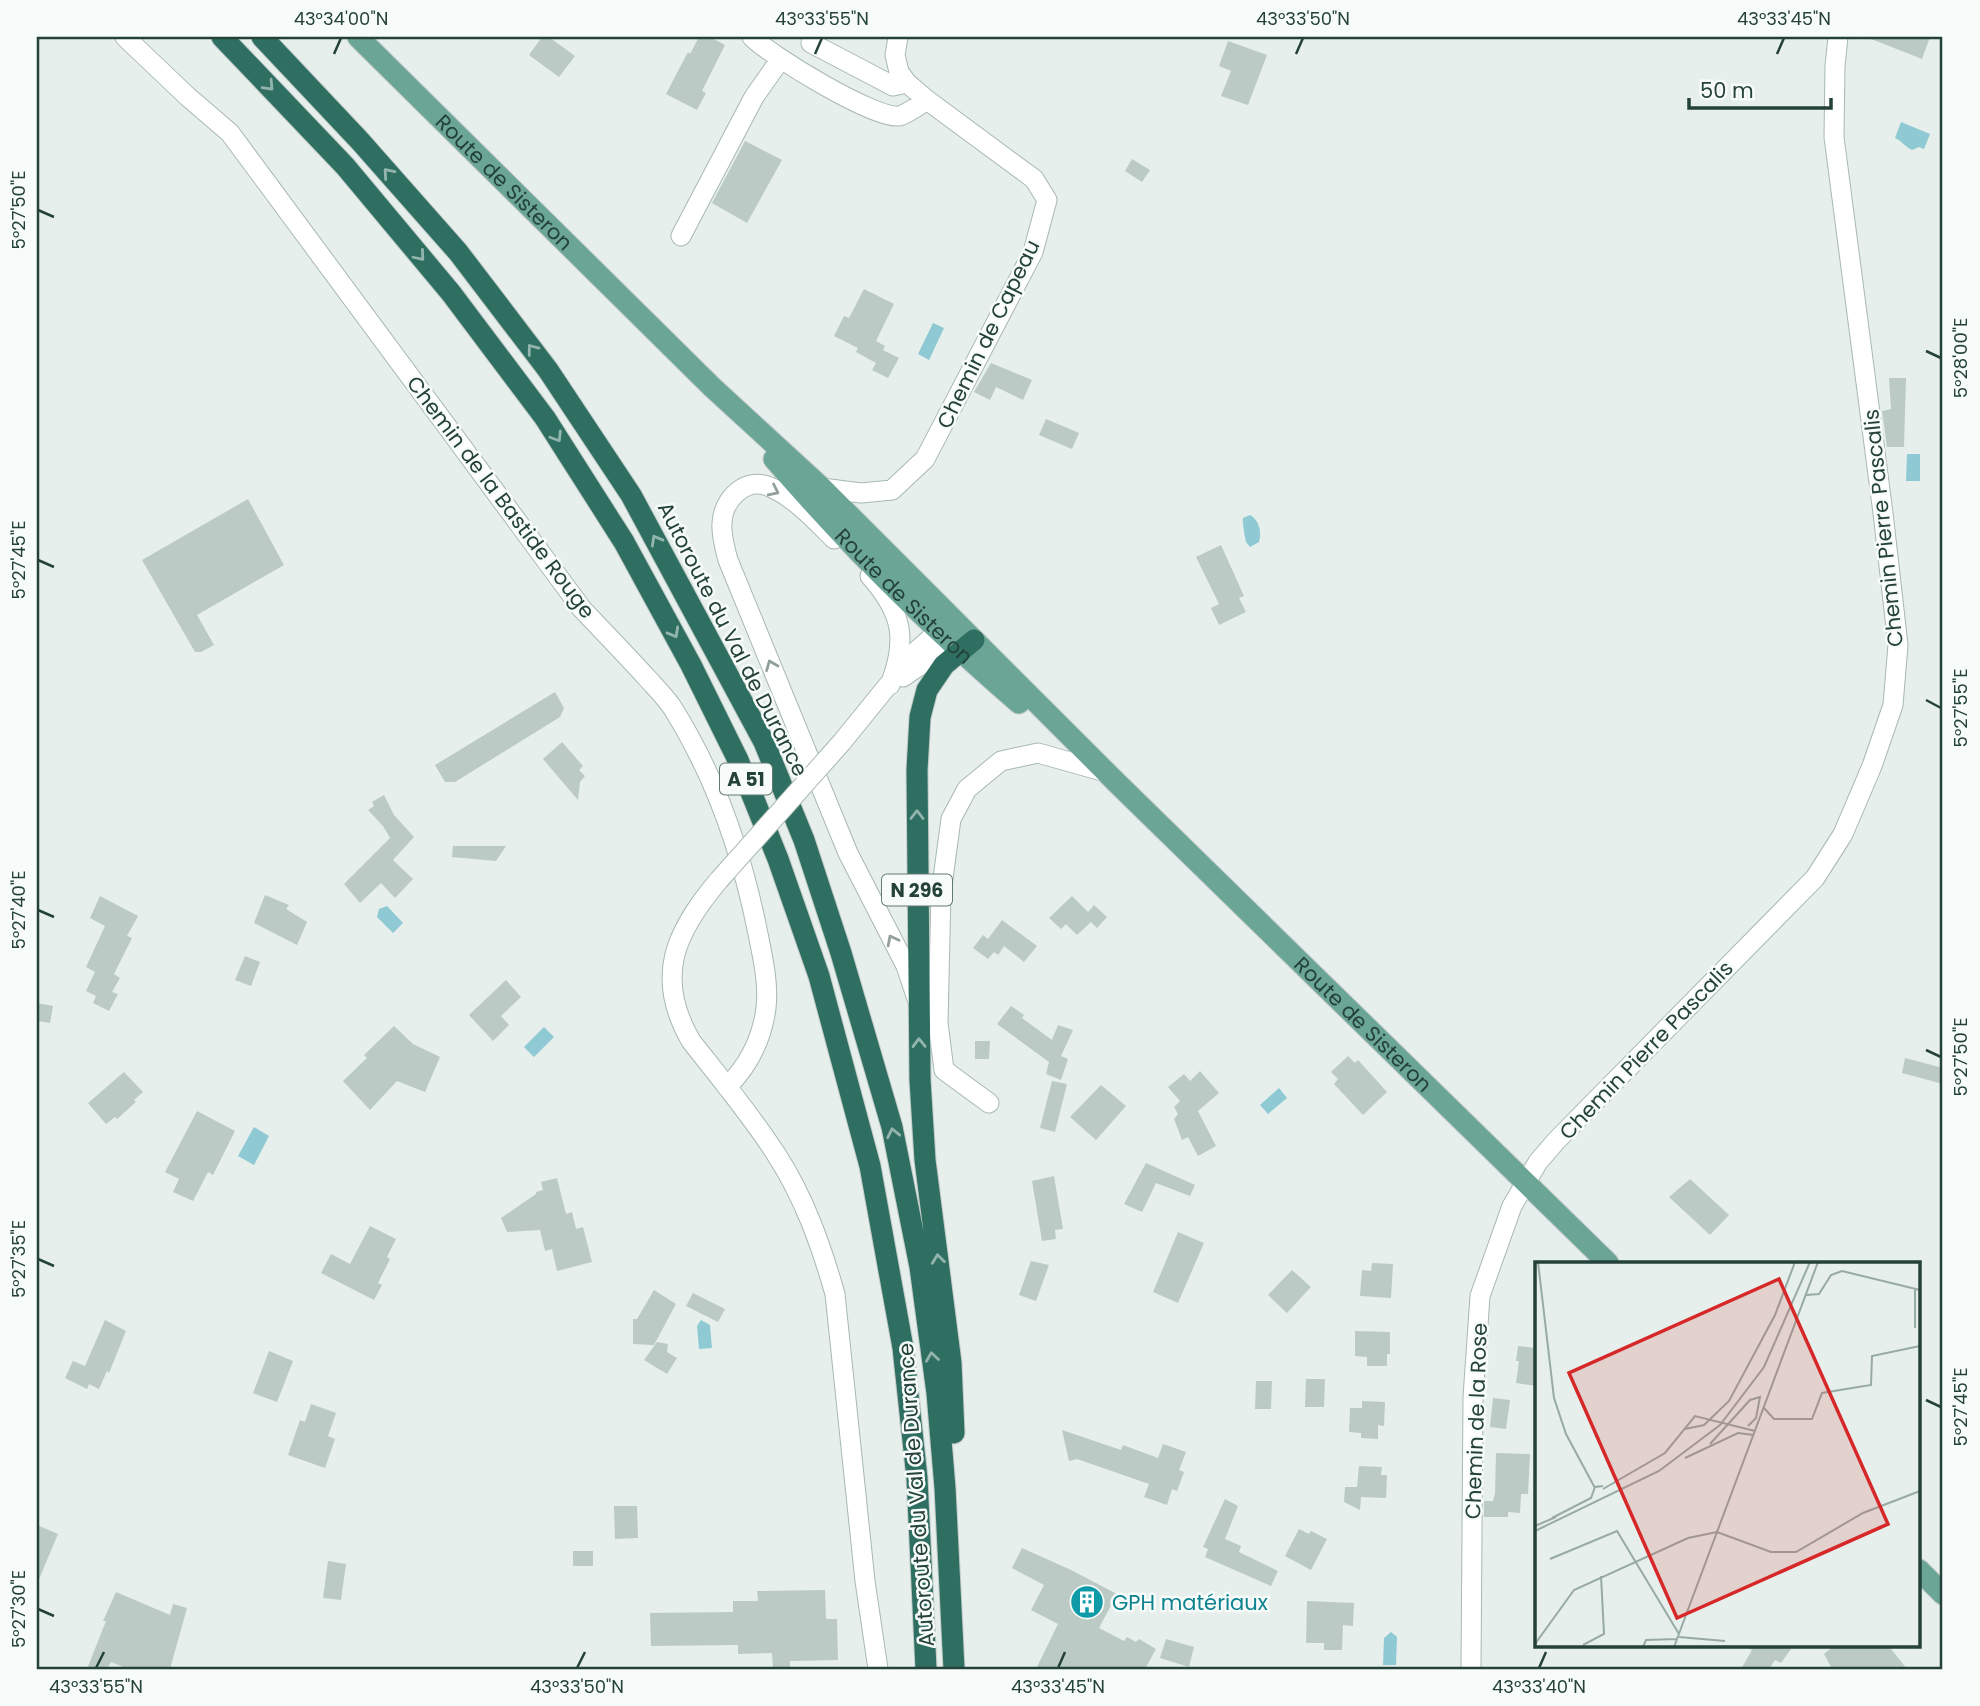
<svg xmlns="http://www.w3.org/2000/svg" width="1980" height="1706" viewBox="0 0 1980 1706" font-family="Poppins,sans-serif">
<rect width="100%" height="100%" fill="#e6efeb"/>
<path fill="#8ec9d4" d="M1901 122 1930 134 1924 149 1919 147 1912 150C1904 146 1902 141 1895 138Z
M933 323 944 328 929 360 918 354Z
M1907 454H1920V481H1906Z
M1250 515C1259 520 1262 532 1259 542L1250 547 1246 542C1245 538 1242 520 1243 518Z
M387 906 403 923 393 933 377 917 379 909Z
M544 1027 554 1037 534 1057 524 1047Z
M1279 1088 1287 1098 1268 1114 1260 1105Z
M254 1127 269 1136 254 1165 238 1156Z
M701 1320 710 1325 712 1348 699 1349 697 1326Z
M1391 1632 1397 1637 1396 1665H1383L1384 1638Z"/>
<path fill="#bbcac4" d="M542 37H549L575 56 559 77 529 55Z
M699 37H710L725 45 702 91 706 93 697 110 666 94 688 52 690 54Z
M1866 37H1930L1922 59Z
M1228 41 1267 55 1248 105 1221 96 1231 71 1219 66Z
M745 141 782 160 747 223 712 203Z
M1132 159 1150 170 1142 182 1125 171Z
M864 289 894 304 876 341 885 346 883 350 899 358 888 378 872 370 876 363 856 352 858 348 834 336 844 316 849 318Z
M991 363 1032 380 1023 400 996 387 990 400 974 392Z
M1889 378H1906L1904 447H1887L1882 411 1891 409Z
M1046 419 1079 433 1072 449 1039 435Z
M248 499 284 565 197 615 214 645 201 652H195L142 560Z
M1221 545 1244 596 1239 598 1246 612 1219 625 1211 608 1219 604 1196 557Z
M555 692 564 708 560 717 455 782H445L435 765Z
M562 742 583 766 579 770 585 776 580 782 578 800 543 759Z
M384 795 394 815 414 837 393 860 413 879 395 898 381 883 360 903 344 884 390 838 383 826 368 810 374 806 372 802Z
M453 846H506L496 861 452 857Z
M265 895 289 905 286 909 307 922 297 945 254 923Z
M100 896 138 916 127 936 132 938 114 974 120 978 112 992 118 994 109 1011 93 1003 96 996 86 991 95 972 86 967 105 926 90 918Z
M1072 896 1088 912 1094 905 1107 917 1097 928 1091 922 1077 935 1066 924 1061 929 1049 918Z
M1002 920 1037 946 1024 962 1004 946 998 955 994 952 988 959 973 948 983 935 988 939Z
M245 956 260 962 251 986 235 980Z
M506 980 521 997 501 1016 509 1025 493 1041 469 1015Z
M37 1003 53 1006 50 1023 37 1021Z
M1011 1006 1024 1015 1022 1018 1052 1040 1058 1025 1073 1030 1061 1056 1068 1059 1061 1080 1046 1074 1049 1062 997 1024Z
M394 1026 413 1044 440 1057 425 1092 397 1081 370 1110 343 1081 367 1058 364 1055Z
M975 1041H990L989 1059H975Z
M1348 1056 1355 1063 1358 1060 1387 1092 1363 1115 1334 1084 1338 1079 1331 1072Z
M1905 1058 1943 1068V1084L1902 1073Z
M1200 1071 1219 1093 1198 1111 1216 1146 1198 1156 1188 1137 1182 1140 1174 1119 1178 1114 1174 1107 1180 1101 1168 1087 1184 1074 1190 1081Z
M124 1072 143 1092 134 1100 136 1102 117 1119 115 1117 106 1124 88 1103Z
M1052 1081 1067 1084 1055 1132 1040 1128Z
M1101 1085 1126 1106 1096 1140 1070 1117Z
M197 1111 235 1131 213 1175 208 1172 193 1201 173 1192 179 1179 165 1172Z
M1146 1163 1195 1185 1190 1196 1156 1183 1142 1212 1124 1204Z
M1054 1176 1063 1229 1055 1230 1056 1239 1042 1241 1032 1181Z
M557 1178 566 1214 572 1212 576 1229 583 1227 592 1262 557 1271 552 1249 545 1251 540 1230 507 1232 501 1218 536 1194V1192L543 1190 541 1182Z
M1690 1179 1729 1215 1710 1235 1669 1197Z
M370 1226 396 1239 387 1257 390 1259 378 1283 382 1285 374 1300 321 1273 331 1254 350 1264Z
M1178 1232 1204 1243 1178 1303 1153 1292Z
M1031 1261 1049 1265 1036 1301 1019 1295Z
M1372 1263 1393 1264 1391 1298 1360 1296 1362 1270 1371 1271Z
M1292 1270 1311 1287 1287 1313 1268 1295Z
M654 1290 676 1304 654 1345 633 1344V1319H637Z
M693 1293 725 1309 718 1322 686 1306Z
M105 1320 126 1331 109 1373 107 1371 99 1389 89 1384 87 1389 65 1378 73 1361 85 1366Z
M1355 1331 1390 1332V1354H1387V1366H1367V1357L1355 1356Z
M657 1342 668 1344 667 1352 677 1358 667 1374 644 1360Z
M1518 1346 1537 1348V1386L1516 1383 1519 1361H1516Z
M269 1351 293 1361 277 1402 253 1393Z
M1306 1379H1325L1324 1407H1305Z
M1256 1381H1272L1271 1409H1255Z
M1493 1398 1510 1400 1506 1429 1490 1427Z
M1362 1401 1385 1402 1384 1426 1378 1425V1439L1361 1438V1433L1349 1432 1350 1408H1362Z
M311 1404 336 1413 328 1436 335 1439 325 1468 288 1455 300 1420 305 1422Z
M1062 1430 1121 1450 1123 1445 1158 1458 1163 1444 1186 1452 1179 1470 1184 1472 1177 1491 1172 1489 1167 1505 1144 1497 1149 1484 1077 1459 1069 1461Z
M1496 1453 1530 1454 1528 1494H1521L1520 1513 1508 1512V1517H1484V1501H1493L1495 1493Z
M1359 1466 1382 1467 1381 1475H1387L1386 1498 1361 1497 1360 1510 1344 1502 1345 1487H1357Z
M1225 1499 1238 1506 1225 1539 1241 1546 1239 1552 1278 1571 1271 1586 1205 1557 1208 1549 1203 1547Z
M614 1506H637L638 1538 615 1539Z
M37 1525 58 1534 37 1584Z
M1299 1529 1309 1534 1311 1531 1327 1539 1311 1570 1285 1556Z
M1022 1548 1071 1570 1117 1594 1099 1628 1124 1641 1127 1637 1136 1642 1139 1639 1156 1649 1145 1669H1036L1058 1624 1031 1610 1044 1585 1012 1568Z
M573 1551H593V1566H573Z
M328 1561 346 1564 341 1600 323 1598Z
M825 1590 826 1619H837L838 1660 790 1661V1668H773L772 1653 738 1654V1645L651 1646 650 1613 733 1612V1601H758L757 1591Z
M116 1592 170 1615 173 1604 187 1608 170 1669H128L111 1662 107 1669H87L106 1621H103Z
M1307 1601 1354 1603 1353 1626 1343 1625 1342 1650H1324V1643H1306Z
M1166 1639 1194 1647 1189 1667 1160 1658Z
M1741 1645H1794L1781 1663 1775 1660 1769 1669H1741L1752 1650Z
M1835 1645H1888L1907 1669H1832L1824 1654Z"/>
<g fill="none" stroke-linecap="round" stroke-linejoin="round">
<g stroke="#a8b8b2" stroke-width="21">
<path id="minor" d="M125 37 187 96 230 133 582 609C604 632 626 655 648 679 656 688 665 697 672 707 715 775 741 850 757 929 762 954 769 982 766 1008 762 1039 749 1065 727 1087
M752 37C771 56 874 119 899 116 908 114 919 105 927 100
M811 43 893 86 907 83
M681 236 754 97 780 60
M822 488 861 493 892 490 925 459 1033 252 1047 200 1034 179 927 100 907 83 899 72 895 55 898 37
M834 539C816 521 794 497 770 487 746 476 723 499 722 523 721 535 725 549 728 560L848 853 906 966 917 999
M870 576C902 612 908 639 890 685
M903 677 965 634
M842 742 915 652 949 622
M719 880C675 932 654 977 691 1041 720 1078 751 1115 776 1154 804 1197 821 1245 835 1294L865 1581 878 1669
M989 1103 944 1070 938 1023 941 893 951 819 967 789 1001 761 1038 753 1102 771
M1471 1669 1473 1397 1480 1296 1512 1206 1538 1162 1556 1141 1815 878 1843 834 1872 766 1893 705 1898 645 1883 513 1834 137 1835 66 1838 37"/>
</g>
<g stroke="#c2cac8" stroke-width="23">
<g id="major">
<path id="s1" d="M358 37 712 387 822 488 1118 784 1608 1263"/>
<path id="s2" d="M774 459C849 546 932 628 1019 703"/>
<path d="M1919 1570 1943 1594"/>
</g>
</g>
<g stroke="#c2cac8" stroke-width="23">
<path id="highway" d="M222 37 345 166 451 293 545 418 624 542 691 665 738 760 778 859 819 976 870 1166 903 1348 917 1478 926 1669
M262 37 360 141 458 252 548 370 631 495 764 742 804 840 841 953 892 1127 920 1267 937 1393 945 1488 954 1669
M954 1433 951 1363 925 1160 920 1080 917 770 920 717 927 690 944 665 974 640"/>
</g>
<use href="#minor" stroke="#fff" stroke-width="19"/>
<use href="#major" stroke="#6aa596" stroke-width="21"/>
<use href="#highway" stroke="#2f6f62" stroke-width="21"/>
<g stroke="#a8b8b2" stroke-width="21" stroke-linecap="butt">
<path id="minor-bridge" d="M719 880 842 742"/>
</g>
<use href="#minor-bridge" stroke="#fff" stroke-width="19"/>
</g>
<defs><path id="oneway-chevron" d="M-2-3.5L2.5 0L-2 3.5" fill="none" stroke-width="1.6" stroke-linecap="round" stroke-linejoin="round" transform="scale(1.75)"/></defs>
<g stroke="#93b5ae">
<use href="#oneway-chevron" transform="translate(269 86) rotate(47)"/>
<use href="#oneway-chevron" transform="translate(388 173) rotate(-131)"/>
<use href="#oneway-chevron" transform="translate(420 256) rotate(50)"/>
<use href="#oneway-chevron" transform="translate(532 349) rotate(-127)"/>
<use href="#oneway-chevron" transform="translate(557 437) rotate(58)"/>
<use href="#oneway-chevron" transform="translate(656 540) rotate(-119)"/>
<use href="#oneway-chevron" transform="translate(674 633) rotate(61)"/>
<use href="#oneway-chevron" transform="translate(917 815) rotate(-90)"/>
<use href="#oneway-chevron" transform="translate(919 1043) rotate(-91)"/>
<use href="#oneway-chevron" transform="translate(893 1133) rotate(-102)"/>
<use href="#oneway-chevron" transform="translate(938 1259) rotate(-97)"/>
<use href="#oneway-chevron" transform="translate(932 1357) rotate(-98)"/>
</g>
<g stroke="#92a09c">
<use href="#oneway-chevron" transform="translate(774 491) rotate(26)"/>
<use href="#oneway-chevron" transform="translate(771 665) rotate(-112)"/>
<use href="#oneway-chevron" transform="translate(892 940) rotate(-117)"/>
</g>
<path fill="none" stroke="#24423a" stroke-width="2.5" d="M334 54 341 38M815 54 822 38M1296 54 1303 38M1777 54 1784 38M38 210 54 217M1926 351 1941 358M38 560 54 567M1926 700 1941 708M38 910 54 917M1926 1050 1941 1057M38 1259 54 1266M1926 1400 1941 1407M38 1609 54 1616M96 1668 104 1652M577 1668 585 1652M1058 1668 1065 1652M1539 1668 1546 1652"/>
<defs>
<g id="building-disc" transform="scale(1.75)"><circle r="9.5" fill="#0f9aa8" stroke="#f7fbf9"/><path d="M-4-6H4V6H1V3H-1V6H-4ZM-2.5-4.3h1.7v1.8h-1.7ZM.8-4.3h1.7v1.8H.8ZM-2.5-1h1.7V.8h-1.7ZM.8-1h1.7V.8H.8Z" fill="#fff"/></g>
</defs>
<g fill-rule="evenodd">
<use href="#building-disc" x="1087" y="1602"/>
</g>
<g text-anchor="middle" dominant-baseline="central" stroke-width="5" stroke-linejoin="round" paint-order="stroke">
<g fill="#f7fbf9" stroke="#637a73" stroke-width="2">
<rect x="720" y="763.5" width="52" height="31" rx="5"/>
<rect x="882" y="874.5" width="70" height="31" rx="5"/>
</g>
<g font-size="19" font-weight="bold" fill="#24423a">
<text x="746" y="779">A 51</text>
<text x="917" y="890">N 296</text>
</g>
<g font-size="21" fill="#24423a" stroke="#f7fbf9">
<text stroke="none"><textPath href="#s1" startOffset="206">Route de Sisteron</textPath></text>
<text transform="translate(988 334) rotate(-64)">Chemin de Capeau</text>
<text transform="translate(501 497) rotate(53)">Chemin de la Bastide Rouge</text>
<text transform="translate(1883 528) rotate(-96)">Chemin Pierre Pascalis</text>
<text stroke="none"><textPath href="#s2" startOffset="189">Route de Sisteron</textPath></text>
<text transform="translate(733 639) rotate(63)">Autoroute du Val de Durance</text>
<text stroke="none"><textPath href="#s1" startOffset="1409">Route de Sisteron</textPath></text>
<text transform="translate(1646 1050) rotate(-46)">Chemin Pierre Pascalis</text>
<text transform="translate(1476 1421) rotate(-88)">Chemin de la Rose</text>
<text transform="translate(916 1495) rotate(-94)">Autoroute du Val de Durance</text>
</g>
<g font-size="21" fill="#0d838f" stroke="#f7fbf9" text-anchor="start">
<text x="1112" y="1602">GPH matériaux</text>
</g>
</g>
<g transform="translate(1535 1262)">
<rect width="385" height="385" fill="#e6efeb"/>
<path fill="none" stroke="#98aaa4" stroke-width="2" d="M3 0 19 136 31 172 60 226M271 33 284 32 296 13 307 9 385 28M380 66V27M229 146 239 157H277L287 131 336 123 337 94 385 84M150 167 169 163 194 139 240 53 260 0M175 182 215 138 225 135 221 156 213 164M150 196 203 171 219 173M68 227 130 191 160 154 220 169M17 256 56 236 60 225 68 224M0 264 21 255M0 269 124 209 185 163 229 105 275 0M15 297 82 269 144 372M144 375 190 379M0 382 39 328 153 276 182 270 236 290H261L328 251 385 229M48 383 69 372 66 314M108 385 111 378 142 377M139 385 283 0"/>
<path fill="#d62828" fill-opacity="0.15" stroke="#d62828" stroke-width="3.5" d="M244 17 353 262 142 356 34 111Z"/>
<rect width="385" height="385" fill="none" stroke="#24423a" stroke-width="3.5"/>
</g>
<rect width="1980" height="1706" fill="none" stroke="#f7fbf9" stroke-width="77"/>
<path d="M1689 98v10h142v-10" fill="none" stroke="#24423a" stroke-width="3.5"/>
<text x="1700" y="98" font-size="21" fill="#24423a" stroke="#f7fbf9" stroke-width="5" paint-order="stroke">50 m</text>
<rect x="38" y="38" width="1903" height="1630" fill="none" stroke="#24423a" stroke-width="2.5"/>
<g font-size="18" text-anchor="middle" fill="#24423a">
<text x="341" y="25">43°34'00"N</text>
<text x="822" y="25">43°33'55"N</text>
<text x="1303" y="25">43°33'50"N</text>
<text x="1784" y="25">43°33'45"N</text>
<text transform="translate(19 210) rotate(-90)" y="6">5°27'50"E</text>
<text transform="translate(1961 358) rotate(-90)" y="6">5°28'00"E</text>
<text transform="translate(19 560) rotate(-90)" y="6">5°27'45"E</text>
<text transform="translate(1961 708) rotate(-90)" y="6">5°27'55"E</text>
<text transform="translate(19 910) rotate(-90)" y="6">5°27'40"E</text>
<text transform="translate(1961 1057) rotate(-90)" y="6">5°27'50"E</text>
<text transform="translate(19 1259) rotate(-90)" y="6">5°27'35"E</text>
<text transform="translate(1961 1407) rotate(-90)" y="6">5°27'45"E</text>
<text transform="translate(19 1609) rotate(-90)" y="6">5°27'30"E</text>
<text x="96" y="1693">43°33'55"N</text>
<text x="577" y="1693">43°33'50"N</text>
<text x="1058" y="1693">43°33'45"N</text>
<text x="1539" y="1693">43°33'40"N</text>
</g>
</svg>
